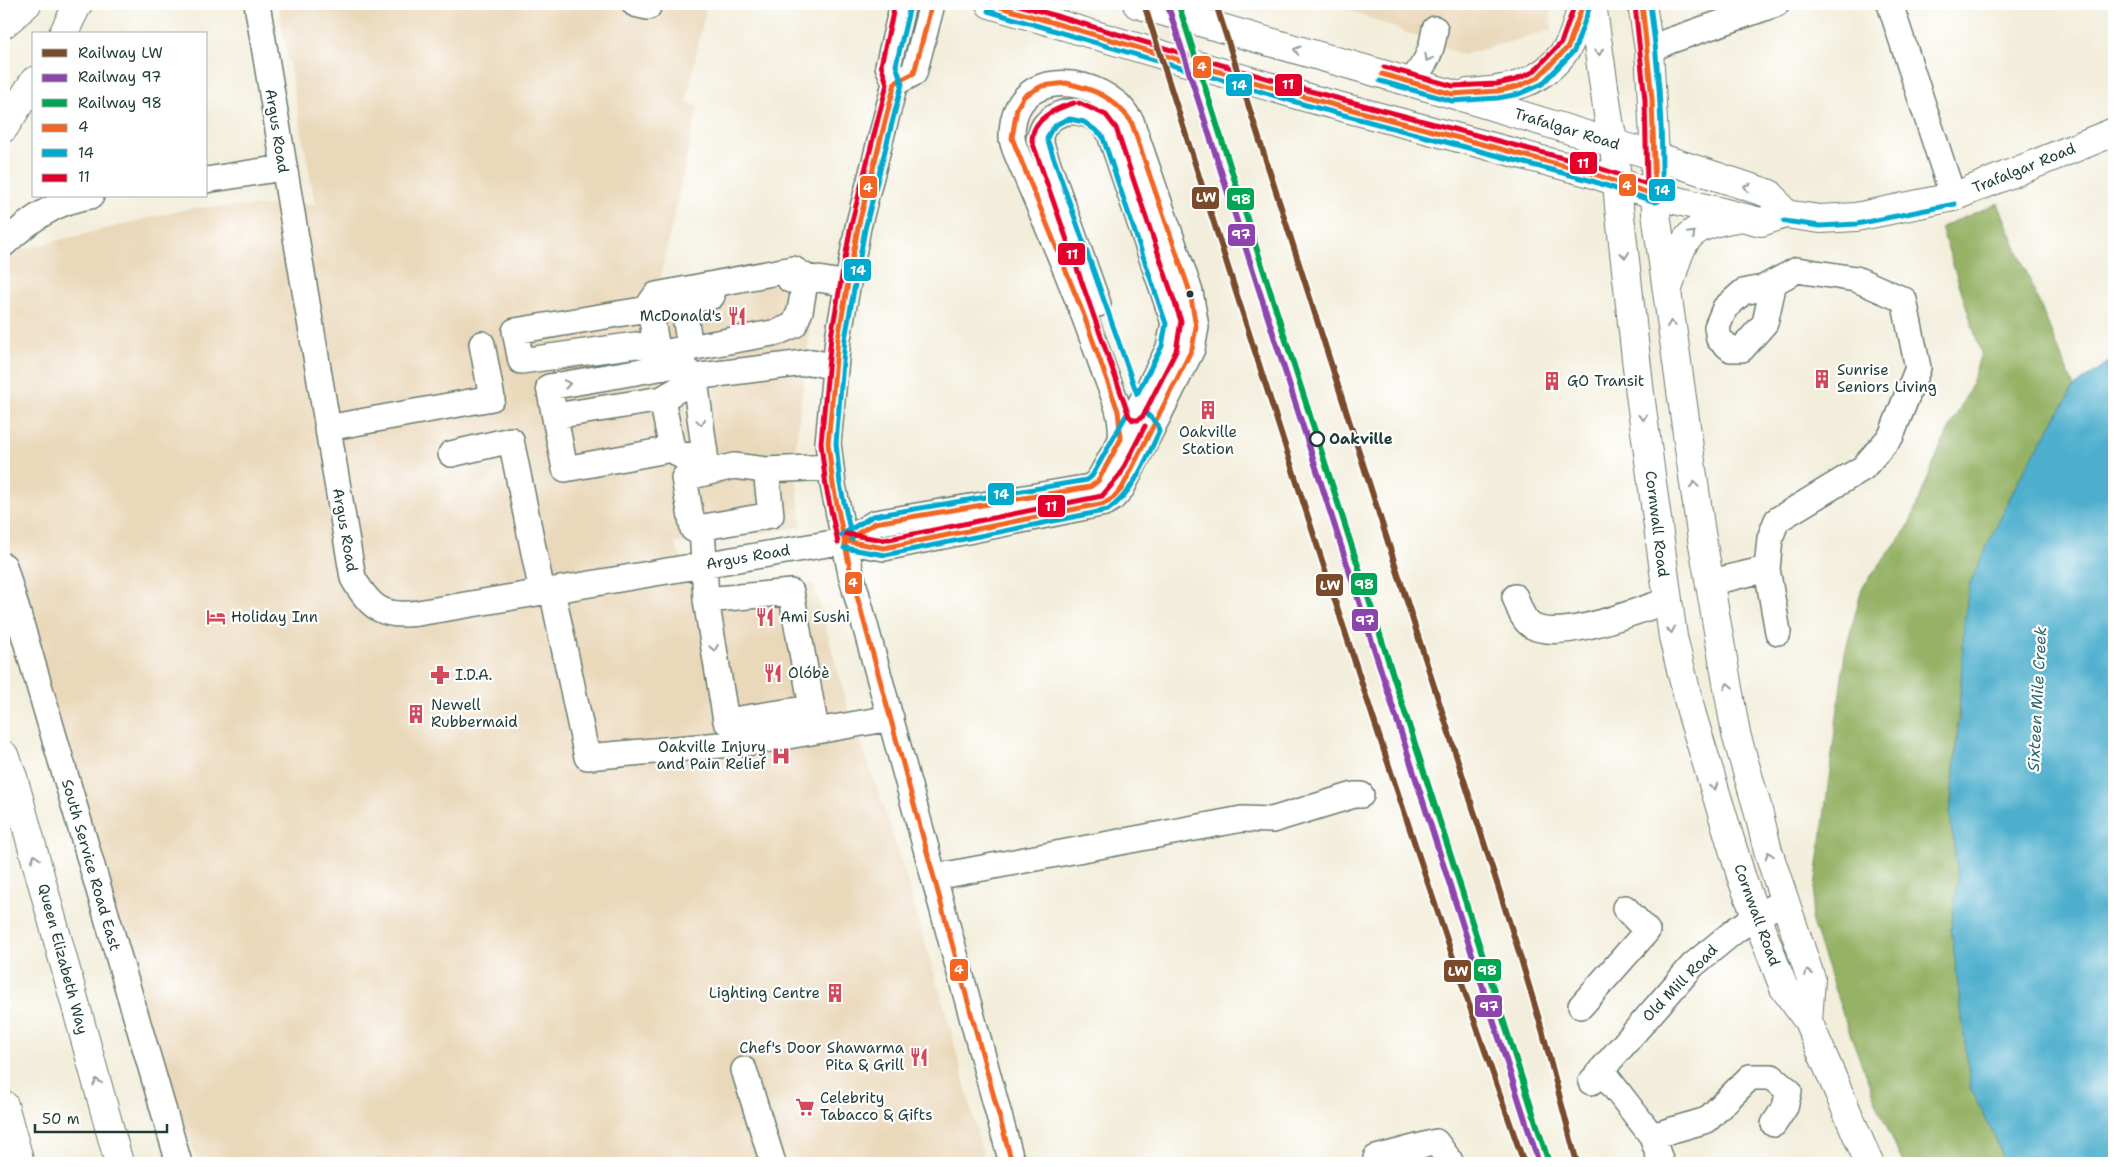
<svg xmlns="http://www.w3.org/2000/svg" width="2118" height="1167" viewBox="0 0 2118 1167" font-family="'Shantell Sans',sans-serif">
<rect width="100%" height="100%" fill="#fff"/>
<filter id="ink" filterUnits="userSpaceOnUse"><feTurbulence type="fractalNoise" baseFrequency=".02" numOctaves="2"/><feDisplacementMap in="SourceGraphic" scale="10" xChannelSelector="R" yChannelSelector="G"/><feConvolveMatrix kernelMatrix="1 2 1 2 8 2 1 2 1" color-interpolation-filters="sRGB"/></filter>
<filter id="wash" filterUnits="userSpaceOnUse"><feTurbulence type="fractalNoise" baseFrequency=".0096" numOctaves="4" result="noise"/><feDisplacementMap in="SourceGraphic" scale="20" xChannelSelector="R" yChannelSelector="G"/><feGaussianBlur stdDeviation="1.12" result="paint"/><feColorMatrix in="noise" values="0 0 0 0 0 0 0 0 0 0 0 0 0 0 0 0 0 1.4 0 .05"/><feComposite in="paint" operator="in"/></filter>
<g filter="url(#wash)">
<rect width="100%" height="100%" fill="#f3eedb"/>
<path fill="#ead8ba" d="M278 4H707L686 102 698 106 659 284 818 263 794 459 802 527 674 543 699 590 814 584 847 705 889 822 948 1019 985 1163H197L29 667 4 542V265L11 252 190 208 315 204Z
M1334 4H1550L1552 30 1463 55Z"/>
<path fill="#95b266" stroke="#5a784d" d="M1998 203 2074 387 2019 479 1969 585 1950 815 1958 878 1951 928 1971 1091 1990 1126 2005 1163H1903L1876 1102 1843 1015 1811 919 1845 653 1862 588 1908 527 1940 448 1971 386 1981 353 1941 227Z"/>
<path fill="#4eafcd" stroke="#367680" d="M2114 358V1163H2005L1990 1126 1971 1091 1951 928 1958 878 1950 815 1959 723 1964 622 1969 585 2019 479 2074 387Z"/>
</g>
<g filter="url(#ink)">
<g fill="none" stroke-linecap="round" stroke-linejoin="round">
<g stroke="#697b6e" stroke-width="28">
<path id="minor" d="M257 4 353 578C370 608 383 618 418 613L845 541 884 548 1105 503 1113 498 1122 488 1192 349 1196 327 1190 292 1131 121C1126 115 1122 107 1116 103 1078 72 1011 74 1012 137 1012 144 1016 152 1019 159 1048 227 1078 295 1102 365 1110 388 1124 414 1121 439
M635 4 648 7 649 4
M903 4 888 66 895 83 858 227 838 338 828 443 833 485 851 574 1012 1163
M1890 4 1953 197
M1649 50 1669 41 1776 4
M1411 82C1426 62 1431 55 1435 29
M895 83 914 73 932 4
M206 180 283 168
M4 244C29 220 56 201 91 196
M793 269 806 277 800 311 794 325 778 332 667 352 657 348 649 305 656 295Z
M790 280 806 277 848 284
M1774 282 1765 323 1742 349H1731L1719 339 1717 327 1725 308 1743 292 1763 288 1797 270 1856 279 1904 300 1918 368 1891 436 1863 468 1777 520 1770 538 1767 569 1778 632
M657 348 636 345 521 361 515 331 666 306
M690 348 683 302 712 296
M662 399 672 449 565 469 549 387 682 364 695 380 705 454 681 456 672 449
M555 416 662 399 701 376 812 362 835 367
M327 428 492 398 482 344
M451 454 511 440 542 592
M766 470 771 515 693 529 684 478 734 466 766 470 831 467
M702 527 706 600 726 721 812 708
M845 541 875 523 1090 487 1098 481 1136 413 1169 348 1174 323 1109 131C1093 111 1064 103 1045 125 1042 128 1041 135 1039 139L1098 304
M4 566 179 1163
M1709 586 1720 580 1767 569
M552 590 587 757 753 742 891 718
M1515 597C1519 607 1522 620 1532 626 1561 642 1636 611 1667 601
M706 600 791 592 815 724
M935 877 1242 819 1272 820 1354 795H1361
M1581 1006 1647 931 1625 908
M744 1070 773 1163
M1601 1070 1652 1136 1661 1163
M1591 1082 1693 965 1737 929 1783 901
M1652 1136 1707 1120 1750 1077H1772L1789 1091 1785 1107 1774 1124
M1376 1158 1436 1142 1450 1161 1448 1163"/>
</g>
<g stroke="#697b6e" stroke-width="30">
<path id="major" d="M990 4 1308 98 1591 173 1655 195 1761 222 1785 214 1820 219 1856 217 1953 197 2114 132
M1137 4 1452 94 1655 156 1770 194 1785 214
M1592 4 1609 121 1614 144 1619 207 1640 394 1673 637 1692 715 1743 882 1784 988 1808 1021 1869 1163
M1642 4 1649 50 1655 156 1656 213 1701 533 1736 734 1757 806 1768 851 1811 979 1808 1021
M1468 93C1509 90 1542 85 1567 48 1575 36 1578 17 1583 4
M1669 286C1683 237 1685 227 1737 218"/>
</g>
<g stroke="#697b6e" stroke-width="30">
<path id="highway" d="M4 24 27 4
M63 34 78 4
M4 128 34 81
M4 755 13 777 119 1163
M4 1105 20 1163"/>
</g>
<use href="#minor" stroke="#fff" stroke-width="25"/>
<use href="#major" stroke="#fff" stroke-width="28"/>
<use href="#highway" stroke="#fff" stroke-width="28"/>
<g stroke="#fff" stroke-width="9">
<path id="bus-1" d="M932 4 914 73 895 83 858 227 838 338 828 443 833 485 851 574 1012 1163
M990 4 1308 98 1591 173 1655 195 1652 99 1642 4
M1382 74 1452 94 1498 91 1517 87 1537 78 1568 47 1583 4
M1066 83C1096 90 1112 96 1131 121L1190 292 1196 327 1192 349 1122 488 1113 498 1105 503 884 548 845 541 875 523 1090 487 1098 481 1121 439 1118 411 1083 313 1012 138 1017 108 1024 96 1042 86Z"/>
</g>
<g stroke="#fff" stroke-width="9">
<path id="bus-2" d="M988 11 1306 105 1589 180 1656 202 1660 200 1662 196C1663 131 1659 67 1650 4
M1380 81 1452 101 1498 98 1519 94 1542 84 1574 51 1590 6
M1070 119 1084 122 1102 135 1166 324 1162 346 1137 394 1047 139C1051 127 1058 122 1070 119Z
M1784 221 1820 226 1857 224 1955 204
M841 535 873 516 1087 480 1092 476 1128 412
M852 539 840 484 836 443 845 339 865 229 902 84 896 65 910 6
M844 548 885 555 1108 510C1134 492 1146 459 1159 432L1158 425 1145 412"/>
</g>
<g stroke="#fff" stroke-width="9">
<path id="bus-3" d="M1016 4 1310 91 1593 166 1647 184 1645 100 1635 5
M1384 67 1453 86 1497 84 1515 80 1533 72 1561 43 1575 4
M1074 103C1056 108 1032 119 1032 141L1129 416 1133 420H1138L1143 416 1176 351 1181 321 1116 128 1106 115 1079 103
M846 534 884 540 1102 496 1120 475 1145 426
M838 543 826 487 821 443 831 337 851 225 887 84 881 65 895 4"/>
</g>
<use href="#bus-1" stroke="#f26522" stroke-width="5"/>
<use href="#bus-2" stroke="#00a9ce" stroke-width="5"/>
<use href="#bus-3" stroke="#e4002b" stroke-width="5"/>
<g stroke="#fff" stroke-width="10">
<path id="rail-1" d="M1144 4C1268 391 1389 780 1524 1163
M1216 4 1518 949 1543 1033 1577 1163"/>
</g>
<g stroke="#fff" stroke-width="10">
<path id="rail-2" d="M1168 6 1539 1163"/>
</g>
<g stroke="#fff" stroke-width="10">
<path id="rail-3" d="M1179 6 1549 1163"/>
</g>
<use href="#rail-1" stroke="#7a4b2a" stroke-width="6"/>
<use href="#rail-2" stroke="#8e44ad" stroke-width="6"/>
<use href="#rail-3" stroke="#00a651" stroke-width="6"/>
</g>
<defs><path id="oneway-chevron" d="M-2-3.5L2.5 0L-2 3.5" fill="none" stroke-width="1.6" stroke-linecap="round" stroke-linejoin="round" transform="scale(1.25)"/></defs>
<g stroke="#8f9e9a">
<use href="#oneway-chevron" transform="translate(1297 50) rotate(-164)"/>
<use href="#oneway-chevron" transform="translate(1599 52) rotate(82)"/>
<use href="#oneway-chevron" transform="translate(1428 58) rotate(119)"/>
<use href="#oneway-chevron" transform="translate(1747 187) rotate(-162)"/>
<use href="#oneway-chevron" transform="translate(1692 234) rotate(-47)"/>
<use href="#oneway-chevron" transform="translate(1625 255) rotate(84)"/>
<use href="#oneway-chevron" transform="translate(1671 324) rotate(-98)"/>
<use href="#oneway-chevron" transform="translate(567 384) rotate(-10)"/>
<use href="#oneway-chevron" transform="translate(1643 417) rotate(83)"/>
<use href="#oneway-chevron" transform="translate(701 422) rotate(82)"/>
<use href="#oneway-chevron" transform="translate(1694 485) rotate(-98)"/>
<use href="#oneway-chevron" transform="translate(1671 630) rotate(78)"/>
<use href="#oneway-chevron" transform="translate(714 648) rotate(81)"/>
<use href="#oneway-chevron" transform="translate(1728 686) rotate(-101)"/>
<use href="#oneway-chevron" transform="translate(1714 787) rotate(73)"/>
<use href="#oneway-chevron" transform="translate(1769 855) rotate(-106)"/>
<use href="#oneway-chevron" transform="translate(35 858) rotate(-105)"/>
<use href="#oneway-chevron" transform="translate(1808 973) rotate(-107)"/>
<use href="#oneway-chevron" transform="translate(97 1082) rotate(-105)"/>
</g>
</g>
<defs>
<g id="restaurant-bare" transform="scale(1.5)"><path d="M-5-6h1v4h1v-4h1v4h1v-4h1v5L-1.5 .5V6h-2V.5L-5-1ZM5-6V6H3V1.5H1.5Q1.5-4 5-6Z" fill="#d1495b" stroke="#fff" stroke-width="2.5" paint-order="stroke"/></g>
<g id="building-bare" transform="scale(1.5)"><path d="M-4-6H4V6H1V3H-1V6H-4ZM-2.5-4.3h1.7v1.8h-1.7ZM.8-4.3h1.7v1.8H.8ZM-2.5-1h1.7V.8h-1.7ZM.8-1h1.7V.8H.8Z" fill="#d1495b" stroke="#fff" stroke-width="2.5" paint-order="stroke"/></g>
<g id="hotel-bare" transform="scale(1.5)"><path d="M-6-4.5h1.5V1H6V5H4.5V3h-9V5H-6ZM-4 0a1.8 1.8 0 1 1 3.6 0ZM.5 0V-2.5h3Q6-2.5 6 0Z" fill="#d1495b" stroke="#fff" stroke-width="2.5" paint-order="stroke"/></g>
<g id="pharmacy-bare" transform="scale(1.5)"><path d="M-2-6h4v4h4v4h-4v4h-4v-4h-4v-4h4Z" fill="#d1495b" stroke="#fff" stroke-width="2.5" paint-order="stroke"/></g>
<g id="hospital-bare" transform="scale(1.5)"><path d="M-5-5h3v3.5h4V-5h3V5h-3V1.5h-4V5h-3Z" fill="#d1495b" stroke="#fff" stroke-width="2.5" paint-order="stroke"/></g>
<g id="supermarket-bare" transform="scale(1.5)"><path d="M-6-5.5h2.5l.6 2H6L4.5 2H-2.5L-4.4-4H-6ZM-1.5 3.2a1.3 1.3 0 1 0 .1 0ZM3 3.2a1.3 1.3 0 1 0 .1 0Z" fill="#d1495b" stroke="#fff" stroke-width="2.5" paint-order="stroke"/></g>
</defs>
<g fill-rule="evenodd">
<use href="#restaurant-bare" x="737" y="316"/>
<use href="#building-bare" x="1822" y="379"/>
<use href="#building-bare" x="1552" y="381"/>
<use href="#building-bare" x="1208" y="410"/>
<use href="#hotel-bare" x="216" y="617"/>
<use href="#restaurant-bare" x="765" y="617"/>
<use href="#restaurant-bare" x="773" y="673"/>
<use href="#pharmacy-bare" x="440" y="675"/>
<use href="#building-bare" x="416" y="714"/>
<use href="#hospital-bare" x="781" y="756"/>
<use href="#building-bare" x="835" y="993"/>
<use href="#restaurant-bare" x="919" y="1057"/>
<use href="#supermarket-bare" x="805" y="1107"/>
</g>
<circle fill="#1f3d34" stroke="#fff" stroke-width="2" cx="1190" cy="294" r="4.5"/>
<circle fill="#fff" stroke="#1f3d34" stroke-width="2.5" cx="1317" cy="439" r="7"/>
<g text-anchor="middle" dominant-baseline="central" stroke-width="4.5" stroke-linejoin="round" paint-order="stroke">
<g font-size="15" fill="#1f3d34" stroke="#fff">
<text transform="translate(1567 129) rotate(17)">Trafalgar Road</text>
<text transform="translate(277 131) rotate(81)">Argus Road</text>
<text transform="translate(2024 168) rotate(-22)">Trafalgar Road</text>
<text transform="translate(1657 524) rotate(83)">Cornwall Road</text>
<text transform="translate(345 530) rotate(80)">Argus Road</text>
<text transform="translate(748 557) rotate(-10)">Argus Road</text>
<text transform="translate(91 865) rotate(74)">South Service Road East</text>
<text transform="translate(1757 915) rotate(70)">Cornwall Road</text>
<text transform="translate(63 959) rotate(75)">Queen Elizabeth Way</text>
<text transform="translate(1680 983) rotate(-46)">Old Mill Road</text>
</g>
<g font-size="15" fill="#1f3d34" stroke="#fff" text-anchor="start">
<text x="722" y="316" text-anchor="end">McDonald's</text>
<text x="1837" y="370">Sunrise<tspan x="1837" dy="17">Seniors Living</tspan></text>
<text x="1567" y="381">GO Transit</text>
<text x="1208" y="432" text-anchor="middle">Oakville<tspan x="1208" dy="17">Station</tspan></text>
<text x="231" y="617">Holiday Inn</text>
<text x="780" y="617">Ami Sushi</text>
<text x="788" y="673">Olóbè</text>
<text x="455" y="675">I.D.A.</text>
<text x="431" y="705">Newell<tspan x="431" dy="17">Rubbermaid</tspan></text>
<text x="766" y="747" text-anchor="end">Oakville Injury<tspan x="766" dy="17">and Pain Relief</tspan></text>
<text x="820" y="993" text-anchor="end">Lighting Centre</text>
<text x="904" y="1048" text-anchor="end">Chef's Door Shawarma<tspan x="904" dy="17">Pita &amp; Grill</tspan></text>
<text x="820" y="1098">Celebrity<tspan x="820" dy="17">Tabacco &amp; Gifts</tspan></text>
</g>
<g font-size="15" font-weight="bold" fill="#1f3d34" stroke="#fff" text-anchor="start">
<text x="1329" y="439">Oakville</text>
</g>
<g font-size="16" font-style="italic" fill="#2f656a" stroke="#fff">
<text transform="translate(2037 699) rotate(-87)">Sixteen Mile Creek</text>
</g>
</g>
<g stroke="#fff" stroke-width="2">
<rect x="1192" y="55" width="20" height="24" rx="5" fill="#f26522"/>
<rect x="1274" y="73" width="29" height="24" rx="5" fill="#e4002b"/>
<rect x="1225" y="73" width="28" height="24" rx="5" fill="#00a9ce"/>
<rect x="1569" y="151" width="29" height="24" rx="5" fill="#e4002b"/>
<rect x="1618" y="173" width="19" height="24" rx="5" fill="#f26522"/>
<rect x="859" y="175" width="19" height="24" rx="5" fill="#f26522"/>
<rect x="1648" y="178" width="28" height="24" rx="5" fill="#00a9ce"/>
<rect x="1191" y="186" width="29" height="24" rx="5" fill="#7a4b2a"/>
<rect x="1226" y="187" width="29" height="24" rx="5" fill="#00a651"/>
<rect x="1227" y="223" width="29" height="24" rx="5" fill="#8e44ad"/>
<rect x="1057" y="242" width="29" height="24" rx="5" fill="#e4002b"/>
<rect x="843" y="258" width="29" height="24" rx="5" fill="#00a9ce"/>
<rect x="987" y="482" width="28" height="24" rx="5" fill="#00a9ce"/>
<rect x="1037" y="494" width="29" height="24" rx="5" fill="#e4002b"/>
<rect x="844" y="571" width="19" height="24" rx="5" fill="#f26522"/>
<rect x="1350" y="572" width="28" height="24" rx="5" fill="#00a651"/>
<rect x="1315" y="573" width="29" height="24" rx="5" fill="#7a4b2a"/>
<rect x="1351" y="608" width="28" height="24" rx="5" fill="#8e44ad"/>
<rect x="949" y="958" width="20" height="24" rx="5" fill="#f26522"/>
<rect x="1473" y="958" width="29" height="24" rx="5" fill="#00a651"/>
<rect x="1443" y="959" width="29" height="24" rx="5" fill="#7a4b2a"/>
<rect x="1474" y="994" width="29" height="24" rx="5" fill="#8e44ad"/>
</g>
<g font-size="14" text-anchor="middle" font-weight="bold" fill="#fff">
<text x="1202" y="71">4</text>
<text x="1288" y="89">11</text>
<text x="1239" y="90">14</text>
<text x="1583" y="168">11</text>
<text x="1627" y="190">4</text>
<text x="868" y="192">4</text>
<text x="1662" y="195">14</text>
<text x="1206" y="202">LW</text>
<text x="1241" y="204">98</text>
<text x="1241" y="239">97</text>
<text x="1072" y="259">11</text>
<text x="858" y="275">14</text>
<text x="1001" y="499">14</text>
<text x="1051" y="511">11</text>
<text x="853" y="587">4</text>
<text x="1364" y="589">98</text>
<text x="1330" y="590">LW</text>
<text x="1365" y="625">97</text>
<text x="959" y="974">4</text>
<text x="1487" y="975">98</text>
<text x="1458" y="976">LW</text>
<text x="1489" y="1011">97</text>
</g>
<rect width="2118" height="1167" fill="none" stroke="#fff" stroke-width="20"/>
<rect x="32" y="32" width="175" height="165" fill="#ffffff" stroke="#a5b1ae"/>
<rect x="42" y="49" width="25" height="8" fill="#7a4b2a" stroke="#a5b1ae"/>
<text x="78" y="58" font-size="15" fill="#1f3d34">Railway LW</text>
<rect x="42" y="74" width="25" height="8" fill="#8e44ad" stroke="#a5b1ae"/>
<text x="78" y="82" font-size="15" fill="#1f3d34">Railway 97</text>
<rect x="42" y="99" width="25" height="8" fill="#00a651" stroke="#a5b1ae"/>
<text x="78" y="108" font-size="15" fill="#1f3d34">Railway 98</text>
<rect x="42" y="124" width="25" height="8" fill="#f26522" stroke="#a5b1ae"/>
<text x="78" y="132" font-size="15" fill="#1f3d34">4</text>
<rect x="42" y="149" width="25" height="8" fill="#00a9ce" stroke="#a5b1ae"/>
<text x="78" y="158" font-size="15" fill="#1f3d34">14</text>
<rect x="42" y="174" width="25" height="8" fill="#e4002b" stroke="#a5b1ae"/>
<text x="78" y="182" font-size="15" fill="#1f3d34">11</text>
<path d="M35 1124v8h132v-8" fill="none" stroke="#1f3d34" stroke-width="2.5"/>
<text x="42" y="1124" font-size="15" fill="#1f3d34" stroke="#ffffff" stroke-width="4" paint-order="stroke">50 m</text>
</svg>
